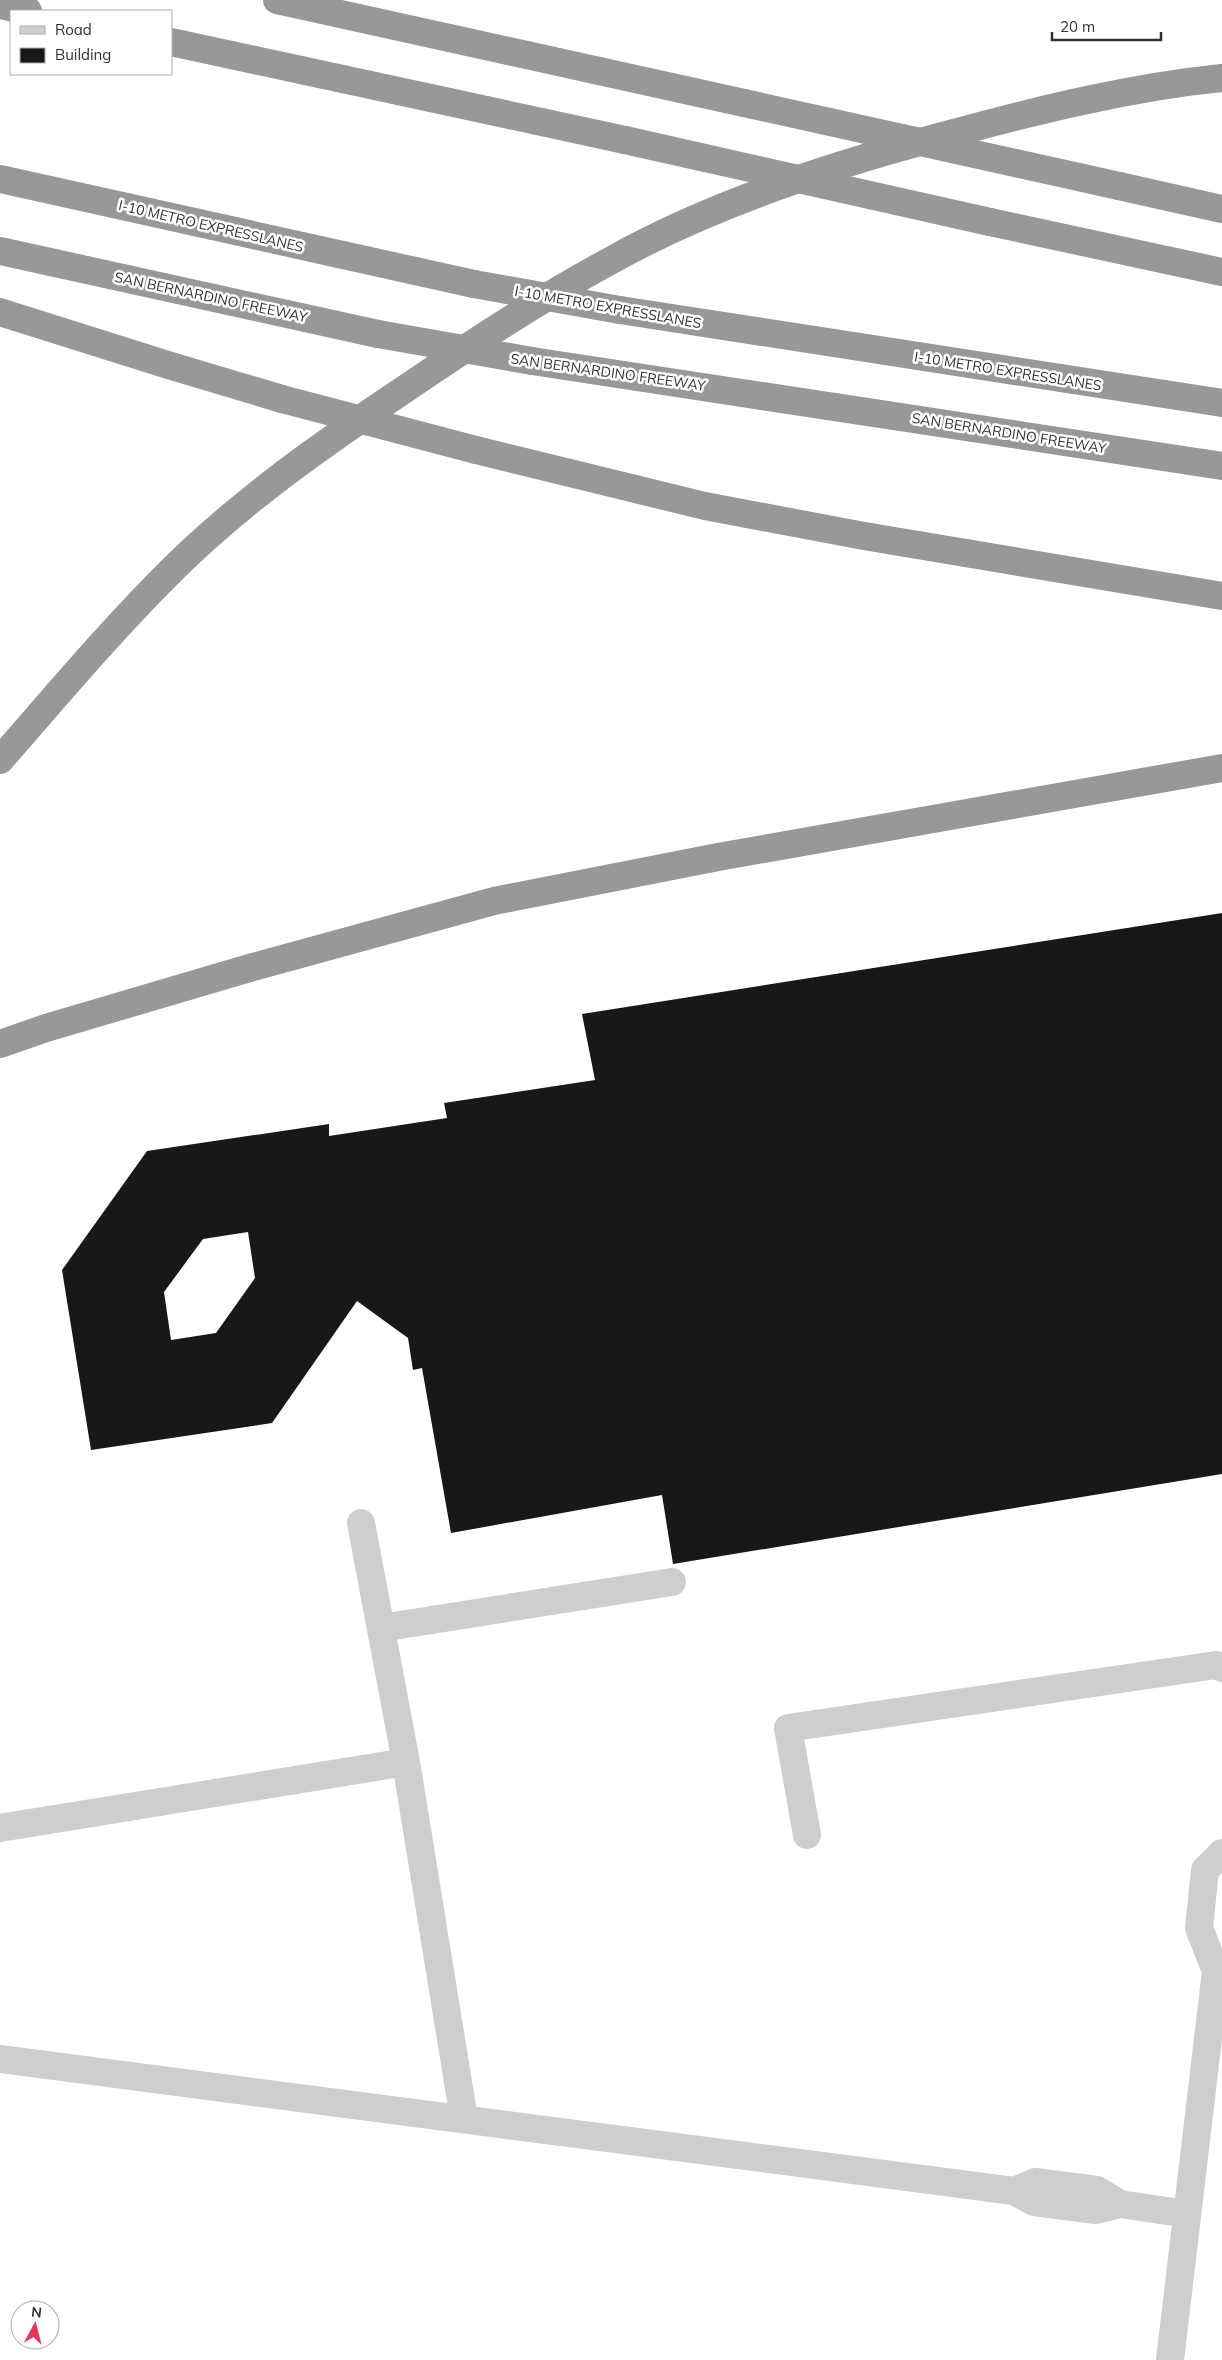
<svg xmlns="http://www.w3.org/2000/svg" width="1222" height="2360" viewBox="0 0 1222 2360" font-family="Mulish,sans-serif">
<rect width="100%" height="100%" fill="#fff"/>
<path fill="#181818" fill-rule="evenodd" d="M1222 913V1474L673 1564 662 1495 451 1533 422 1368 413 1370 408 1338 357 1301 272 1423 91 1450 62 1270 147 1151 329 1124V1136L447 1118 444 1103 595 1080 582 1014ZM248 1232 255 1278 216 1333 171 1340 164 1292 203 1239Z"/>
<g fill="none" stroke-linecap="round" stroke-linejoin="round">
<path stroke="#cecece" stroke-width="28" d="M361 1523 406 1762
M381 1628 672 1582
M0 1828 406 1762 464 2119
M807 1835 788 1728 1216 1665 1222 1668
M1216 1971 1199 1928 1205 1870 1222 1853
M0 2059 1014 2191
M1120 2204 1097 2190 1035 2182 1014 2191 1034 2202 1096 2210 1120 2204 1187 2214
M1170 2360 1216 1971 1222 1962"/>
<path stroke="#989898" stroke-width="28" d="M277 0 744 103
M0 5 28 11
M171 42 625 140
M0 179 474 284
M1119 186 1222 209
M990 222 1222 272
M0 251 378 334
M620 310 1222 403
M0 312 168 365 282 399
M532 361 1222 466
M476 450 705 506 864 536 1222 596
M0 760C57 695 113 628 175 567 243 500 323 444 402 391 470 345 538 300 610 261 717 201 842 162 961 131 1046 108 1134 87 1222 78
M0 1044 46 1028 253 967 494 901 718 857 1222 768"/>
<path stroke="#989898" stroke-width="28" d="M744 103 1119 186
M625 140 990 222
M474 284 620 310
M378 334 532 361
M282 399 476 450"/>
</g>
<g text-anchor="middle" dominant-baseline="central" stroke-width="5" stroke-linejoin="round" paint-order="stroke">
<g font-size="14" fill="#313131" stroke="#fff">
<text transform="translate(211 226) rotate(13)">I-10 METRO EXPRESSLANES</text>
<text transform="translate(211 297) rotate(12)">SAN BERNARDINO FREEWAY</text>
<text transform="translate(608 307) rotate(10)">I-10 METRO EXPRESSLANES</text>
<text transform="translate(1008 371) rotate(9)">I-10 METRO EXPRESSLANES</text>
<text transform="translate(608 372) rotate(8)">SAN BERNARDINO FREEWAY</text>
<text transform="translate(1009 433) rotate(9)">SAN BERNARDINO FREEWAY</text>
</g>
</g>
<rect x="10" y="10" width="162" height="65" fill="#ffffff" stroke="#adadad"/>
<rect x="20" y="26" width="25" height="8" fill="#cecece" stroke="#adadad"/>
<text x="55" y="35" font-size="15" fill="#313131">Road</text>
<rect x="20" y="48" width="25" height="15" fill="#181818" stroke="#adadad"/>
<text x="55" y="60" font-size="15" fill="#313131">Building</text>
<g transform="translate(35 2325) rotate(7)"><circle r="24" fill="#ffffff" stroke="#adadad"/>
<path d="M0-4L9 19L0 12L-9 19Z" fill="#e53657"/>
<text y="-8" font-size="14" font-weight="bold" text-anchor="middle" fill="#313131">N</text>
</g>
<path d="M1052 32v8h109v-8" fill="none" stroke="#313131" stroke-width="2.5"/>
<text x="1060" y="32" font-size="15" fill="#313131" stroke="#ffffff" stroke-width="4" paint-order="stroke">20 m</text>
</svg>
